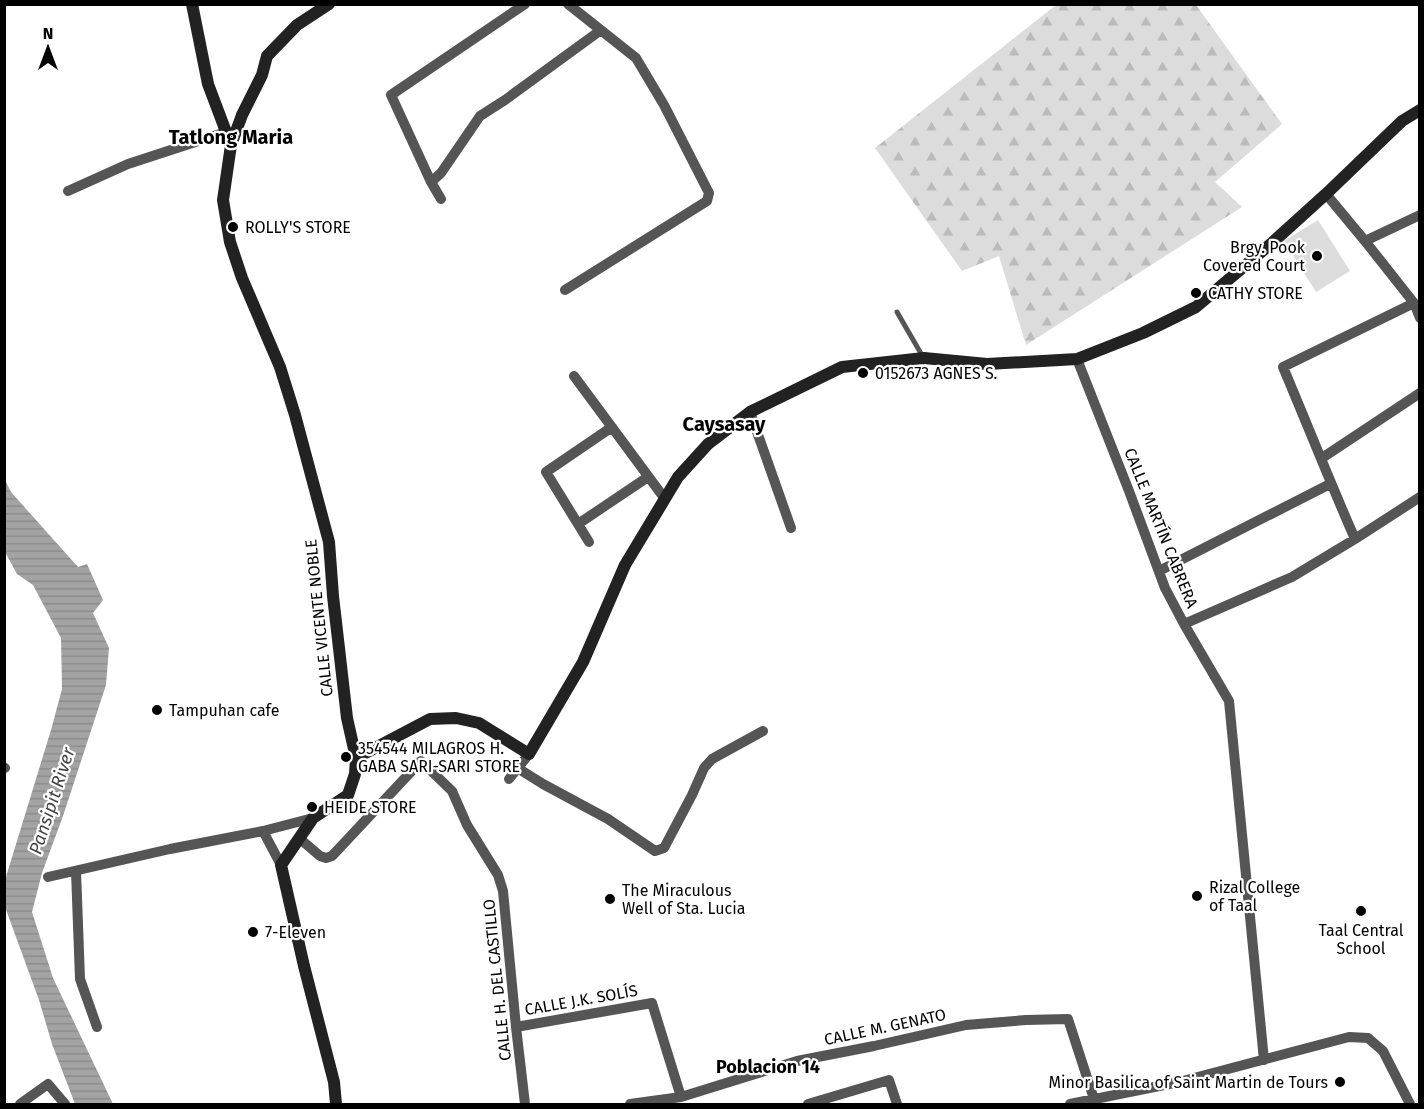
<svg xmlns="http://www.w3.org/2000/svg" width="1424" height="1109" viewBox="0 0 1424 1109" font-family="'Fira Sans',sans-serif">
<defs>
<pattern id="forest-firs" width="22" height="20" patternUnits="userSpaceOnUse" patternTransform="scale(1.5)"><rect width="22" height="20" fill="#dcdcdc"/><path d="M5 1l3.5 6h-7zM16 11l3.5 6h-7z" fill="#bbb"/></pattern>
<pattern id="water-rules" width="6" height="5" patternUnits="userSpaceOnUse" patternTransform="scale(1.5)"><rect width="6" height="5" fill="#a3a3a3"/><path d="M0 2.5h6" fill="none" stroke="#8b8b8b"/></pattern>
</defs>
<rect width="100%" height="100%" fill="#fff"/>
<path fill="#dcdcdc" d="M1318 220 1350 271 1316 292 1284 241Z"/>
<path fill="url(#forest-firs)" d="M1056 5H1196L1282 124 1215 182 1242 207 1026 345 999 256 962 271 875 148Z"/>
<path fill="url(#water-rules)" d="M5 480 11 492 78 567 87 564 103 600 93 613 109 648 106 685 63 816 42 873 32 912 53 978 113 1104H75L52 1044 39 1000 5 907V880L51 730 62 689 61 638 33 585 17 574 5 552Z"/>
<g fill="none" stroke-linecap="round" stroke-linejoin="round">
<path stroke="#555" stroke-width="5" d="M897 312 923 357"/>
<path stroke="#555" stroke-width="10" d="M431 182 441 173 480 116 505 100 601 30
M68 191 128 164 226 132
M1326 194 1365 241 1414 303 1420 318
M441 199 431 182 391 95 525 4
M1365 241 1420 215
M565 290 707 201 709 193 664 105 636 58 568 4
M1077 359 1129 491 1165 588 1184 624 1229 701 1264 1060
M574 376 665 499
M750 412 791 528
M1322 458 1420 393
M578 524 648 477
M1355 539C1330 482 1307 424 1283 367L1414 303
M589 542 546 472 612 427
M1159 571 1330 484
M1184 624 1292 577 1355 539 1420 497
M4 768H5
M519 769 543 784 608 819 655 851 664 848 692 795 704 768 712 759 763 731
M509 779 529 754
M263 831 281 865
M299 838 320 856 326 858 332 856 421 761 452 791 467 825 498 875 503 891 516 1027 525 1104
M76 871 80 979 97 1027
M48 877 170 849 263 831 313 818
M516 1027 652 1003 681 1097
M20 1104 48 1084 65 1104
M630 1104 681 1097 797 1061 874 1046 966 1025 1026 1020 1068 1019 1094 1099
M808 1104 889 1080 897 1104
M1070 1104 1179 1082 1349 1037 1368 1038 1383 1051 1410 1104"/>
<path stroke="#222" stroke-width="12" d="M192 4 208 84 231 145 223 200 230 242 242 278 280 367 295 415 329 542 333 596 347 718 356 758 355 774 348 795 313 818 281 865 304 966 334 1082 336 1104
M231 145 242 115 262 75 267 56 297 25 329 4
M356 758 430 719 456 718 479 723 529 754 583 662 625 565 678 477 708 444 750 412 842 367 924 358 987 364 1077 359 1143 333 1196 307 1273 242 1326 194 1402 121 1420 110"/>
</g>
<g fill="#000" stroke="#fff" stroke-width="2">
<circle cx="233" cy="227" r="6"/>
<circle cx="1317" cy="256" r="6"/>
<circle cx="1196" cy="293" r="6"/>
<circle cx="863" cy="373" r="6"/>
<circle cx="157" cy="710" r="6"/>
<circle cx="346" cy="757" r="6"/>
<circle cx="312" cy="807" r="6"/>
<circle cx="1197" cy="896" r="6"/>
<circle cx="610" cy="899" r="6"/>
<circle cx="1361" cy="911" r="6"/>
<circle cx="253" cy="932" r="6"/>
<circle cx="1340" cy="1082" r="6"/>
</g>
<g text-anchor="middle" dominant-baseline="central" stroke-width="4.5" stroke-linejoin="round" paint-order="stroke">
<g font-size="16" fill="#000" stroke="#fff" text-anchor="start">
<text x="245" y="227">ROLLY'S STORE</text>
<text x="1305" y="247" text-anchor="end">Brgy. Pook<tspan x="1305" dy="18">Covered Court</tspan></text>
<text x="1208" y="293">CATHY STORE</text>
<text x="875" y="373">0152673 AGNES S.</text>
<text x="169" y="710">Tampuhan cafe</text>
<text x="358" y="748">354544 MILAGROS H.<tspan x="358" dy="18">GABA SARI-SARI STORE</tspan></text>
<text x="324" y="807">HEIDE STORE</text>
<text x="1209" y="887">Rizal College<tspan x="1209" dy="18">of Taal</tspan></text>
<text x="622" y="890">The Miraculous<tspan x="622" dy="18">Well of Sta. Lucia</tspan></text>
<text x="1361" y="930" text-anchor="middle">Taal Central<tspan x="1361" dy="18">School</tspan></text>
<text x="265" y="932">7-Eleven</text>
<text x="1328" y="1082" text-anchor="end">Minor Basilica of Saint Martin de Tours</text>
</g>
<g font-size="16" fill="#000" stroke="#fff">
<text transform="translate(1161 528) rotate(68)">CALLE MARTÍN CABRERA</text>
<text transform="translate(319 618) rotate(-96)">CALLE VICENTE NOBLE</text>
<text transform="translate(497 980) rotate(-96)">CALLE H. DEL CASTILLO</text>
<text transform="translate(581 1000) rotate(-10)">CALLE J.K. SOLÍS</text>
<text transform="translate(885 1027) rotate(-12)">CALLE M. GENATO</text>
</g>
<g font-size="18" font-style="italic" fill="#444" stroke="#fff">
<text transform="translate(52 801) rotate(-72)">Pansipit River</text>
</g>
<g font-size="18" font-weight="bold" fill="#000" stroke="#fff">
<text x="768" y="1067">Poblacion 14</text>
</g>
<g font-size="20" font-weight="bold" fill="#000" stroke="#fff">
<text x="231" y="137">Tatlong Maria</text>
<text x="724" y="424">Caysasay</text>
</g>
</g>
<rect width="1424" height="1109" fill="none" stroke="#000000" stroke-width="12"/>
<g transform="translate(48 48)" stroke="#ffffff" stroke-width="4.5" paint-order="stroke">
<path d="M0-4.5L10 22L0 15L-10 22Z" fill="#000000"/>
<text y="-9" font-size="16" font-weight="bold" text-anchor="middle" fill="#000000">N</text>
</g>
</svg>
